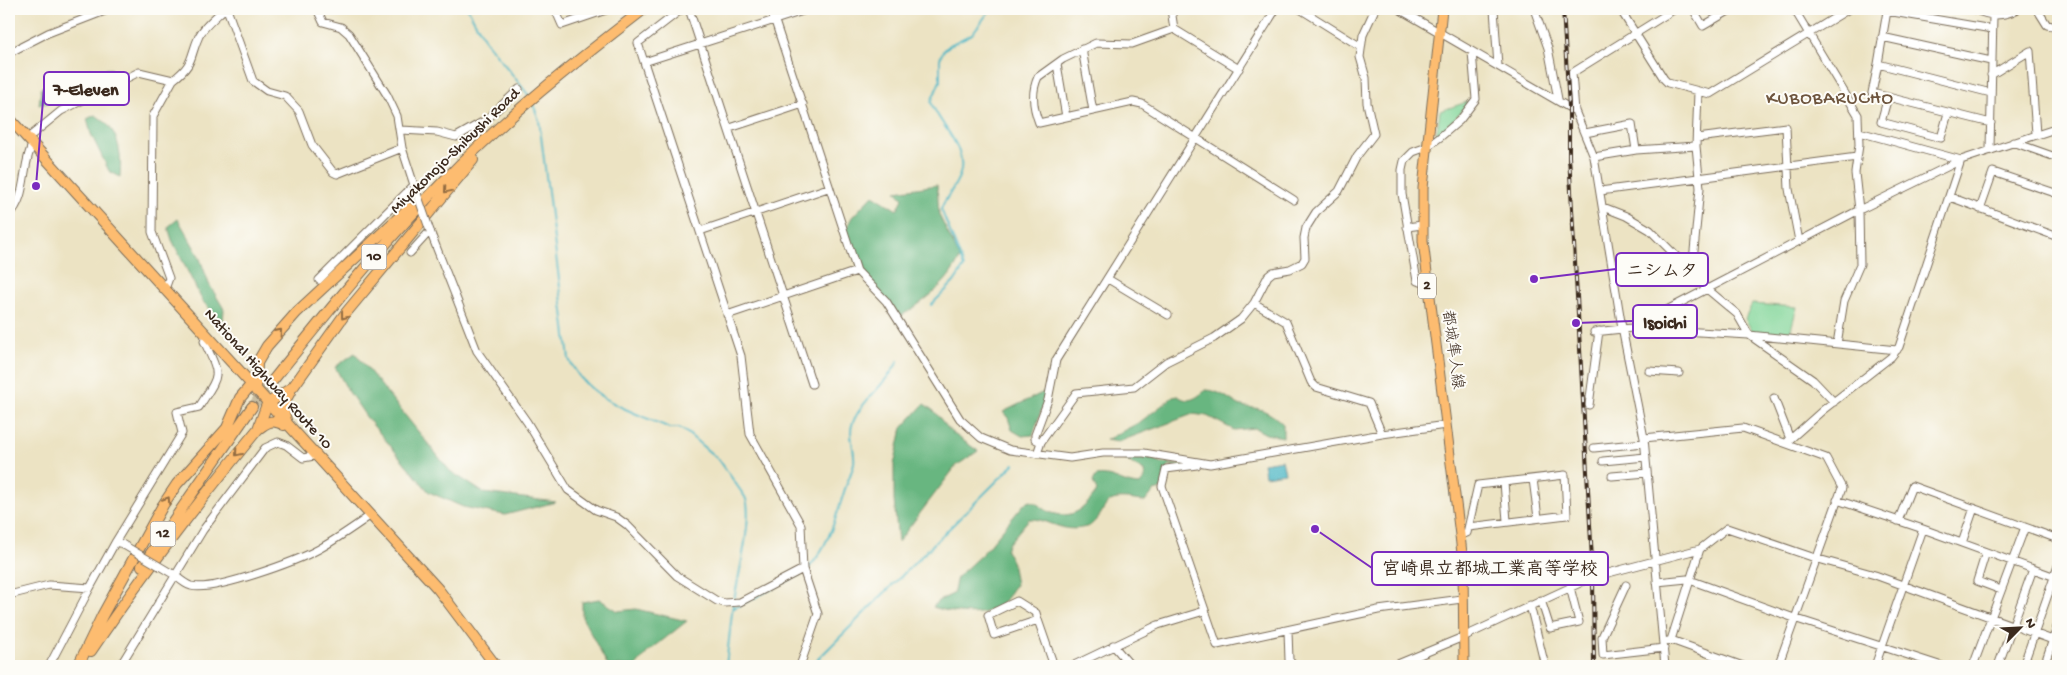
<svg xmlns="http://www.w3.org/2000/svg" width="2067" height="675" viewBox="0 0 2067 675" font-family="'Gochi Hand','Klee One',sans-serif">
<rect width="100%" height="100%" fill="#fdfcf7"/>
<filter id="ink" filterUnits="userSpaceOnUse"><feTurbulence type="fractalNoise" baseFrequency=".02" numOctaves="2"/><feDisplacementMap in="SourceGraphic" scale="10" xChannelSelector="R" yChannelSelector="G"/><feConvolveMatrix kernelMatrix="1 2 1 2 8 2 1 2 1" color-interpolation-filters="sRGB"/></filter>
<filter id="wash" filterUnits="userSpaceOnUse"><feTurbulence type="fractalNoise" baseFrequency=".0096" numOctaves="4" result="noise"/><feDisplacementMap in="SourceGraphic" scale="20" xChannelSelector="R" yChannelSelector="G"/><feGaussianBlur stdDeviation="1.12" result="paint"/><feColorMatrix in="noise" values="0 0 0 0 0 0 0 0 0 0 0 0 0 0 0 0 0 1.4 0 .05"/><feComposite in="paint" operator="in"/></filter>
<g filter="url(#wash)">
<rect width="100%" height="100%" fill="#ece3c3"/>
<path fill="#80d598" stroke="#5e805b" d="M1470 101 1444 131 1436 137 1440 111Z
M1752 304 1797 307 1789 337 1753 332 1745 319Z"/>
<path fill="#68b680" stroke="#52704f" d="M91 69H112L97 84 59 100 39 105 41 88 65 73Z
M95 115C119 128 122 152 120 177L109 171 91 134 87 119Z
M937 185 939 215 960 258C947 285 924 302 899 317L861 272 845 231 852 217 873 195 897 210 903 199 896 191Z
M178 219 199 256 209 284 224 309 223 322 203 302 172 240 168 227Z
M355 353 450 471 484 493 556 502 505 515 463 507 429 492 367 418 347 389 335 367Z
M1048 390 1033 435 1022 436 1012 430 1008 418 1003 412Z
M1206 390C1218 390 1229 399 1239 405 1245 408 1253 407 1259 409 1267 411 1277 418 1283 424V437L1266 434 1255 428 1234 430 1207 416 1193 414 1118 442 1106 440 1140 422 1173 397 1178 396C1189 404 1196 398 1206 390Z
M924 404 934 411 951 432 978 451 956 466 898 542 894 500V465L902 428Z
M1131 455 1147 456 1161 463 1186 466H1169L1161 489 1154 491 1145 502C1135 500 1114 495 1107 504 1102 510 1102 514 1096 520 1093 523 1091 526 1086 527 1061 534 1049 518 1029 519L1008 544 1006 550 1012 561 1016 585C1009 590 1007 601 999 606 979 619 953 613 933 607L938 601 953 594 957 577 982 554 1025 503 1031 501C1039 504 1044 510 1052 513 1074 520 1086 507 1097 491L1093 482 1096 476C1113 473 1123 485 1140 485L1145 478 1144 471 1126 460V457Z
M599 599 618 611 636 609 687 621 648 652 636 666H608L582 617V602Z"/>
<path fill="#49b6c4" stroke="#427071" d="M1282 460 1285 473 1265 476 1263 463Z"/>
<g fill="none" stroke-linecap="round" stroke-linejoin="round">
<path stroke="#49b6c4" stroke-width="2" d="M468 9 485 40 530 97
M533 104 539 120 569 359C587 400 632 411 670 428H679L685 431 720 461 745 497C754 513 738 578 734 600
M931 305 954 282 964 267 941 209C946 197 956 186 960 174 968 147 939 125 931 102L940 81V59L943 51 950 45 972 34 991 9
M807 570C828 547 835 521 844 492 847 482 852 472 854 463 856 450 848 438 852 425 861 399 887 385 898 361
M732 609 803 573
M726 666 733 604
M811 666 1014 464"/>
</g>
</g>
<g filter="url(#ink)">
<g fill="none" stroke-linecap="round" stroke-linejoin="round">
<path stroke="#c9bea2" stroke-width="10" stroke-dasharray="10 5" stroke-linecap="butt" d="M252 407 270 384"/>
<g stroke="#796b58" stroke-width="9">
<path id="minor" d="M227 9 253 81 267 91 285 96 299 111 312 145 333 172 337 174 402 148
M317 9 323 22 341 27 349 34 387 95 397 116 402 148 414 185 319 280
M555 9 562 25 609 9
M689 9 812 384
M771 9 857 271 886 301 960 419 981 438 1010 450 1070 458 1103 453H1144L1210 464 1382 434 1446 425
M1171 9 1174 29
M1300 9 1361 47
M1399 9 1575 111
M1494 9 1498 66
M1534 9 1548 48 1558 99
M1620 9 1664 79 1668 83 1710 94 1849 9
M1693 9 1703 26 1732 9
M1794 9 1858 115 1859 145 1855 173 1859 210 1860 264 1844 301 1837 344
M1974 9C1990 17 2003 17 2018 9
M2037 9 2047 25 2058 27
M1882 37 1991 61
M1082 49 1093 111
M9 53 48 33 110 9
M644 62 638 43 682 9
M1057 64 1066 117
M1878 64 1872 93 1991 123
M1239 69 1174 29 1132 44 1096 43 1063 59 1038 77C1031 92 1033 108 1039 123L1133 102 1142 104 1294 200
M1991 75 2030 51 2036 134
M1698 92 1696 146 1700 188 1692 272 1694 278 1737 314 1749 335 1813 380 1834 402
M1991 93 1878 64 1887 11 1992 29
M1888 97 1881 122 1941 138 1948 113
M730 128 803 104
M401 130 437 132 456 137 486 120 519 89
M1859 132 1961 160
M1585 133 1632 124 1636 150
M28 138 61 111 139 72 173 80C195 63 189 58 199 36 204 26 216 17 224 9
M1697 138 1786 127 1789 189 1799 241
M2013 142 2058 158
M1990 149 1993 16
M1594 157 1636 150 1696 146
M1600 191 1857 157
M1950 197 2058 237
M1603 207 1626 216 1650 230 1692 272
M1980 209 1993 172 2058 194
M9 215C28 197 21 165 33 143
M1407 227 1422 225
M700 231 828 188
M410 253 430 231 477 351 527 422 568 490 596 510 616 517 627 525 677 576 717 601 725 603 740 602 803 569
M1108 279 1168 315
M1427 284 1417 281 1402 194V170L1404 161 1413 152 1427 147 1439 138 1460 120 1476 99 1472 52
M165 289 169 278 152 232 153 116 173 80
M1254 303 1286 322 1311 382 1316 387 1369 403 1382 434
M727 315 857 271
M1632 328 1859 210 1961 160 2058 128
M1594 332 1632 328 1749 335 1897 350
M1649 371 1679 373
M1774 398 1790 439
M1589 405 1599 331
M1644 438 1743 428 1826 458 1842 488 1778 666
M1041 442 1035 439V435L1048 400 1056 360 1276 9
M1786 443 1823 410 1891 357 1899 347 1961 160
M1594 448 1644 443
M1037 454 1041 442 1076 393 1134 387 1166 362 1214 338 1241 319 1254 303 1268 276 1273 272 1290 269 1302 263 1305 258 1304 238 1306 228 1316 212 1339 191 1357 156 1374 134 1367 103 1366 78 1360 57 1363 35 1375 9
M1603 461 1646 457
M1197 465 1166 469 1162 486 1217 645 1378 610 1462 599
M1612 476 1647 473
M1533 479 1538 518
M1504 482 1507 521
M1837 500 1923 529 1875 666
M1898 521 1912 486 2058 539
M1923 529 2058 578
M1460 535 1467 533 1478 485 1565 475 1567 515 1469 527
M116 541 182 433 177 412 199 407C221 372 221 378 204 341L206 334
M1962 543 1974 508
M1986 552 1977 581 2001 590
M172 573C177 577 184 584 191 586 214 592 297 561 319 549 337 539 354 527 371 515
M1657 582 1687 579 1794 618 1942 666
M1626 585 1602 637 1603 655 1664 648
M9 595 49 585 90 588 116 541 119 543
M1541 600 1550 628 1579 622 1570 587
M1530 605 1545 666
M1038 620 994 635 988 615 1017 601 1036 613 1038 620 1054 666
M1288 631 1289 660 1294 666
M1671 640 1743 666
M1664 642 1671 640 1700 549
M1113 645 1131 666
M49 666 90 588
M120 666 203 530 265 448 278 442 286 445 303 458 314 456
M800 666 818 614 803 569 801 525 750 434 741 356 644 62 809 9
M1072 666 1158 625 1204 611
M1393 666 1463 637 1593 577 1700 549 1727 528 1815 558 1875 575 2058 642
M1665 666 1644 438 1622 328 1594 157 1575 111 1572 73 1675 9
M1973 666 2025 527
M1998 666 2033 569
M2023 666 2058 566
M2044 666 2058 624"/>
</g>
<g stroke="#796b58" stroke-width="11">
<path id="major" d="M1442 9 1423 188V241L1460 535 1463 563 1464 666"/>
</g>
<g stroke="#796b58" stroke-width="12">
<path id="highway" d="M9 118 438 589 496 666
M270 384C326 314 381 245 443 182 504 118 574 63 644 9
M256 391 257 363 267 346 297 312 409 208
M287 423C282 409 283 404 290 392
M258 429 267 404 293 387 345 314 473 160
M142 566 252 407
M91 651C143 574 199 501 258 429 268 421 273 419 284 425
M78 666 102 616 163 505 177 484 227 428 240 398 251 385"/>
</g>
<use href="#minor" stroke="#fff" stroke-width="7"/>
<use href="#major" stroke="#fdbc6f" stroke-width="9"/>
<use href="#highway" stroke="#fdbc6f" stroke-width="10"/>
<g stroke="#3b2a1e" stroke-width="4">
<path id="rail" d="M1563 9 1569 107V162
M1569 156 1593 577 1594 666"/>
</g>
<use href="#rail" stroke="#fdfcf7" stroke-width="2" stroke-dasharray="5.5" stroke-linecap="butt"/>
<g stroke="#796b58" stroke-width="9" stroke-linecap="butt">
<path id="minor-bridge" d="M414 185 430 231
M122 544 171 573"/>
</g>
<use href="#minor-bridge" stroke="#fff" stroke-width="7"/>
</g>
<defs><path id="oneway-chevron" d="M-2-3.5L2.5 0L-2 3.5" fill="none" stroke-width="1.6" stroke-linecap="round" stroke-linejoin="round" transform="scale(1.25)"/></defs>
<g stroke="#926c42">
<use href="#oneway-chevron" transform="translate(447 190) rotate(130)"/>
<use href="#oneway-chevron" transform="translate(344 316) rotate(127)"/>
<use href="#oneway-chevron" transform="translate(279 332) rotate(-49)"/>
<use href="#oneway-chevron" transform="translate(238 453) rotate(130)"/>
<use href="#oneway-chevron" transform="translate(167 500) rotate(-57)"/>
</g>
</g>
<g text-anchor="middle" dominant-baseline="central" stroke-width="4" stroke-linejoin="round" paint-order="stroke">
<g fill="#fdfcf7" stroke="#75695f" stroke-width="1">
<rect x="361.5" y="244.5" width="25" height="25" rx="4"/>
<rect x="1418" y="273.5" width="18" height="25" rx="4"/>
<rect x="150.5" y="521.5" width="25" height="25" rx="4"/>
</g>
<g font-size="15" font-weight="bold" fill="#3b2a1e">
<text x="374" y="257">10</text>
<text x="1427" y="286">2</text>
<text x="163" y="534">12</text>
</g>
<g font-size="16" fill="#3b2a1e" stroke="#fdfcf7">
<text transform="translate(456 152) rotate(-44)">Miyakonojo-Shibushi Road</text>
<text transform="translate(1451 350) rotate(82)">都城隼人線</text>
<text transform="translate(267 380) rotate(48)">National Highway Route 10</text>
</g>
<g font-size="19" letter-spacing="1" fill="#6e553e" stroke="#fdfcf7">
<text x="1830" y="99">KUBOBARUCHO</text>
</g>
</g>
<path fill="none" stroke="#7b2cbf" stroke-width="2" d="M36 186L44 88M1534 279L1616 269M1576 323L1633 321M1315 529L1372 568"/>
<g fill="#7b2cbf" stroke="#fdfcf7" stroke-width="2">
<circle cx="36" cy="186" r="5"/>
<circle cx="1534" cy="279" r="5"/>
<circle cx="1576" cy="323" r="5"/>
<circle cx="1315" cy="529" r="5"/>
</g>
<g fill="#fdfcf7" stroke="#7b2cbf" stroke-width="2">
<rect x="44" y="72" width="85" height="33" rx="5"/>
<rect x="1616" y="253" width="92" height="33" rx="5"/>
<rect x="1633" y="305" width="64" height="33" rx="5"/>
<rect x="1372" y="552" width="236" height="33" rx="5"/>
</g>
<g font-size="18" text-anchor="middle" font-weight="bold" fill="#3b2a1e">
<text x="86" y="95">7-Eleven</text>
<text x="1662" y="276">ニシムタ</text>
<text x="1665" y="328">Isoichi</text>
<text x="1490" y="574">宮崎県立都城工業高等学校</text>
</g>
<rect width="2067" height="675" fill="none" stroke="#fdfcf7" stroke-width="30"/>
<g transform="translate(2020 628) rotate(66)" stroke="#fdfcf7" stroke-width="4" paint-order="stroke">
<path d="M0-4L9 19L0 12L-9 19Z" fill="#3b2a1e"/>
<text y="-8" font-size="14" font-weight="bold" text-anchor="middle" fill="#3b2a1e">N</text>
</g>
</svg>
